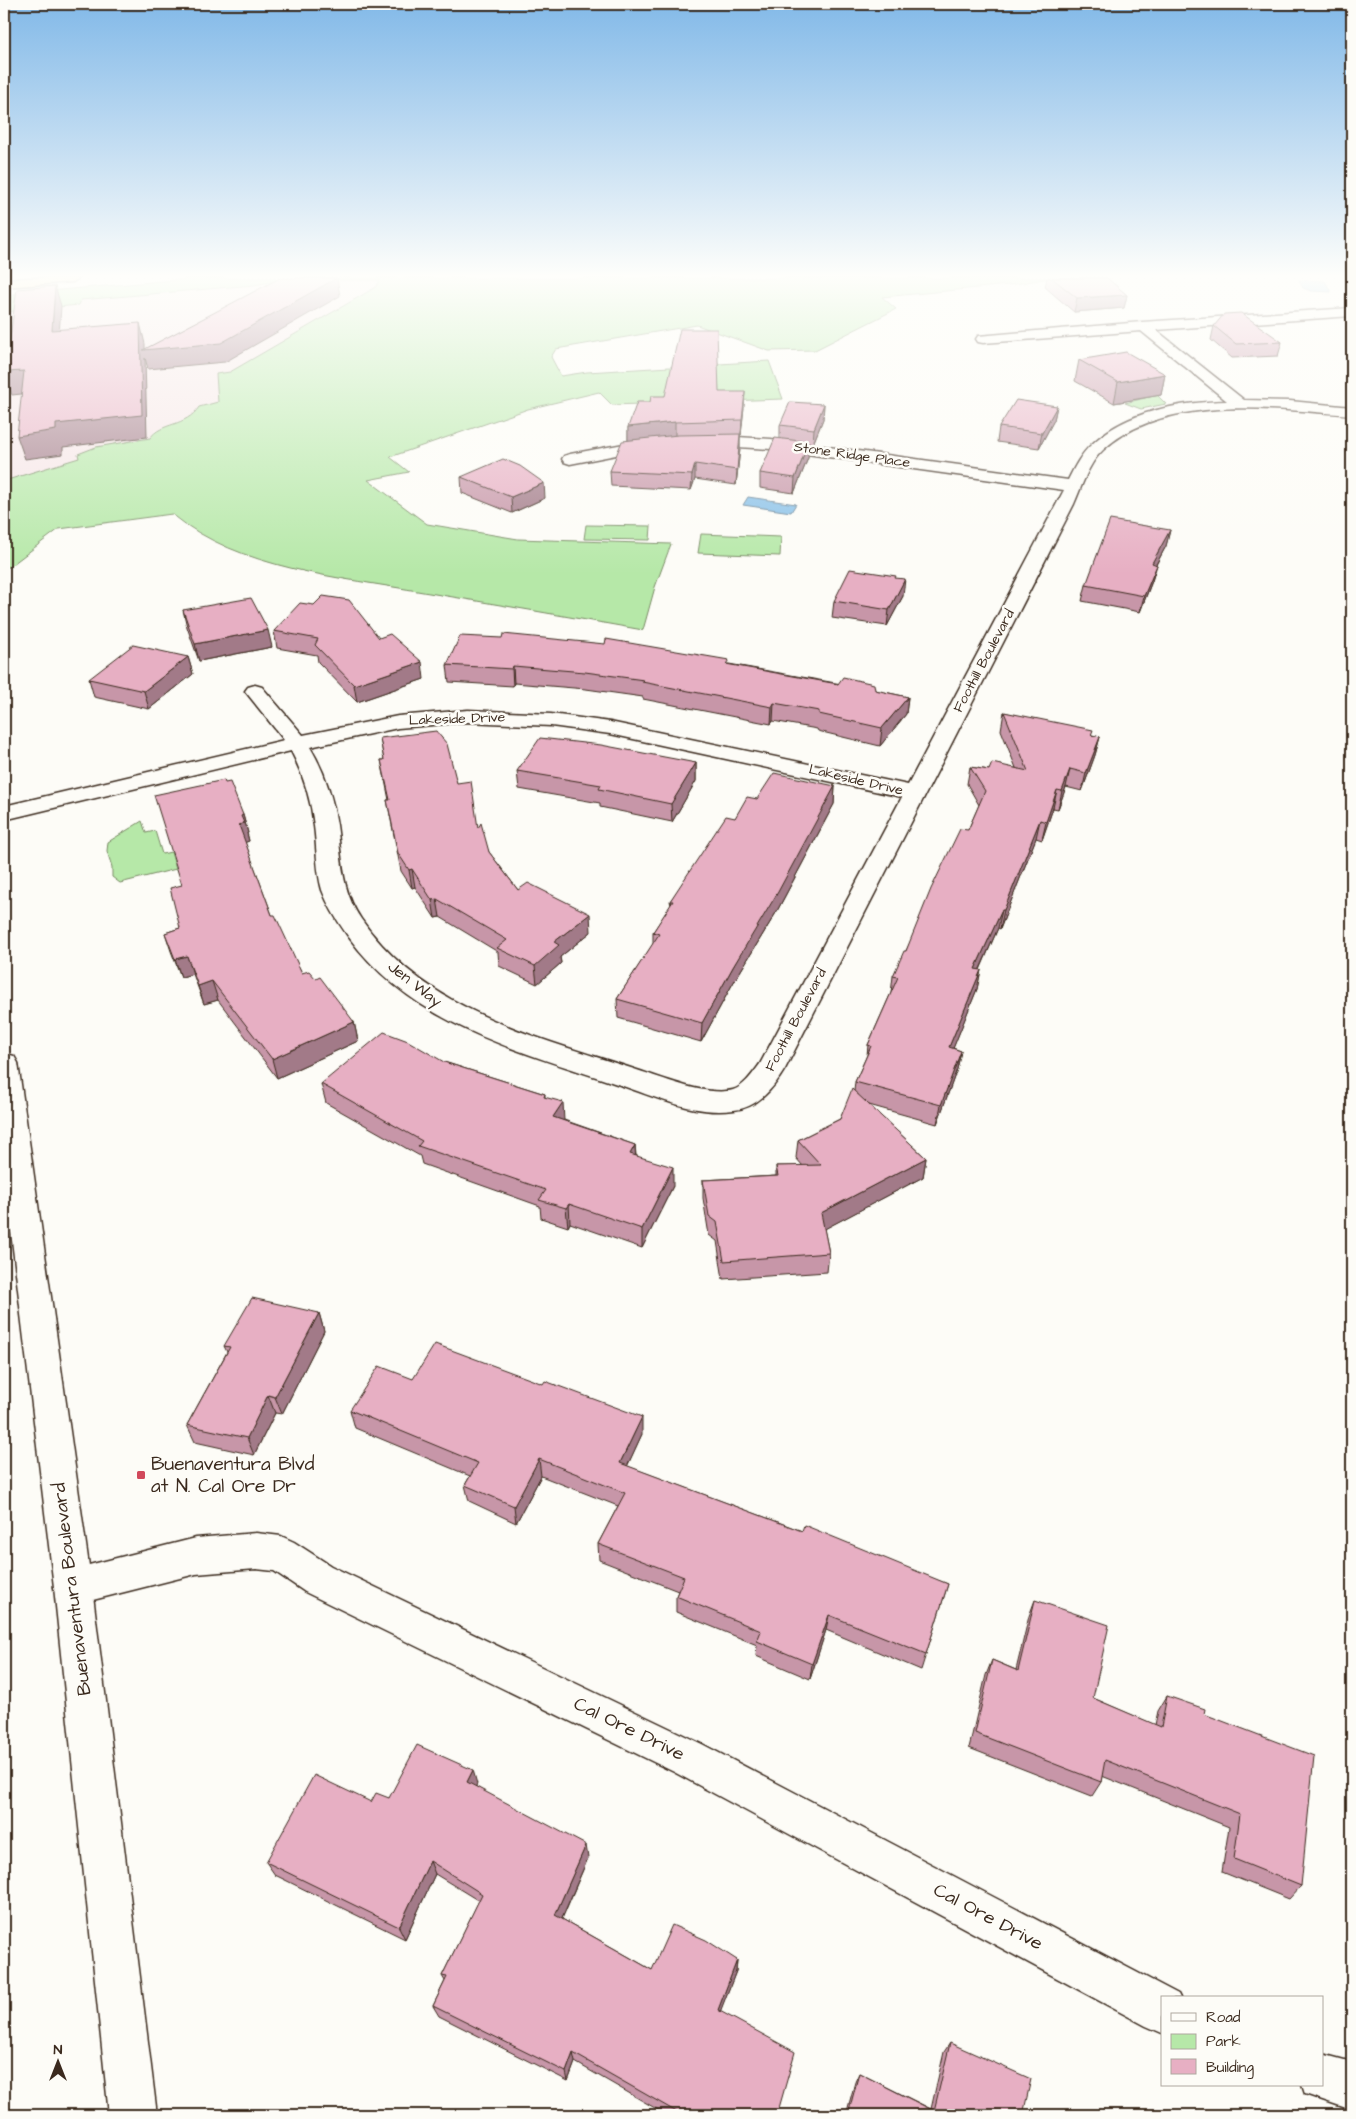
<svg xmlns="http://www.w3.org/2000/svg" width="1356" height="2119" viewBox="0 0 1356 2119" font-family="'Architects Daughter',sans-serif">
<rect width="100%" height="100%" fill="#fdfcf7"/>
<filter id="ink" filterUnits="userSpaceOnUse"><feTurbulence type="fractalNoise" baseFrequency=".02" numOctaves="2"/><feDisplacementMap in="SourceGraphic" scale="10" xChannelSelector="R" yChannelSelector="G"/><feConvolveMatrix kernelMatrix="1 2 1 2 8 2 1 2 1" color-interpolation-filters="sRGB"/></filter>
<g filter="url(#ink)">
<path fill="#f6e5e7" d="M197 278 380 280 376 287 230 372 217 374 218 402 199 407 193 416 155 431 150 438 96 447 79 458 4 481V296L14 294Z"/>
<path fill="#b6e8a8" stroke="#788963" d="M197 278H275L276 281 254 285 81 300 79 305 4 312V296L14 294Z
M302 278H1050L1009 285 882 297 896 309 815 350 769 351 697 325 556 349 551 357 561 376 587 372 769 361 783 399 612 405 599 392 528 409 390 457 409 472 368 480 427 524 518 539 671 544 655 587 643 630C570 617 496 604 423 592 340 577 240 570 172 514L59 529 9 567 4 568V481L79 458 78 454 96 447 150 438C161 422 186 427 199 407L218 402 216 374 230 372 376 287 380 280H321Z
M1157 395 1166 404 1141 409 1125 403Z
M586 525 651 526 650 540 584 539Z
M701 534 781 537 780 556 698 553Z
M142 821 146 833 155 831 162 854 171 852 176 869 120 883 112 877V867L107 851 108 842Z"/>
<path fill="#8ac1e8" stroke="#6a8597" d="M1299 280 1325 281 1331 292 1311 291 1303 288Z
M748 497 796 504 791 512 743 505Z"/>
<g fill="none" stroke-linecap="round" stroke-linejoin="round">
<g stroke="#3b2a1e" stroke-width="3">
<path id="street" d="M1352 308V316L1156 330 1244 400 1290 401 1352 407V415C1275 409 1164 393 1103 450 1088 464 1082 486 1074 504L785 1069C773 1089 758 1107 734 1110 694 1116 651 1095 614 1083 516 1050 412 1024 348 936 338 922 328 906 322 890 316 870 317 847 314 826 311 800 303 774 291 751L4 820V806L284 740 245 691 248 687 255 685 262 687 303 735 398 716 468 710 551 714 610 722 908 785 1064 490 771 449 704 445 699 443 696 440 699 437 704 435 771 439 1068 480C1074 468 1081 454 1091 445 1125 411 1181 402 1227 401L1141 331 983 343 978 342 976 339 978 336 1142 322ZM468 722 551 726 610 734 902 797 760 1064C754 1072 744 1087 733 1090 706 1097 660 1077 634 1069 534 1036 425 1011 361 919 341 890 342 859 337 825 333 798 324 770 310 747L398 728Z
M656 438 662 440 664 443 662 446 570 464 564 462 562 459 564 456 570 454Z
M256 1533 281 1536 294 1542 331 1566 702 1744 1178 1994 1180 1998H1162V2033L1146 2026 674 1772 305 1592 274 1571 256 1569 196 1574 73 1605 60 1600 54 1587 60 1574 73 1569 196 1538Z
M1322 2054 1352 2062V2110L1305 2094 1302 2085H1322Z"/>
</g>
<g stroke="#3b2a1e" stroke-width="3">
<path id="secondary" d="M4 1053 14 1056 18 1063 92 1587 157 2115H109L54 1587 4 1174Z"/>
</g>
<g stroke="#3b2a1e" stroke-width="3">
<path id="highway" d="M27 278H79L73 282 4 287V279Z"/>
</g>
<use href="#street" fill="#fdfcf7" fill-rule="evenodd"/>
<use href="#secondary" fill="#fdfcf7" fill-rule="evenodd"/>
<use href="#highway" fill="#fadf96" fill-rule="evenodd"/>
</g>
<path fill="#c796a8" stroke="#3b2a1e" d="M1047 278H1107L1127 295 1124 308 1074 312 1045 287Z
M1214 326 1282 342 1278 356 1232 358 1211 340Z
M1079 360 1165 374 1161 395 1114 403 1075 381Z
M719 392 744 407 741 435H740V449L736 485 695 479 691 490 611 486 610 471 628 441V427L650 402 665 396Z
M824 404 823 419 813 444H809L808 458 794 493 760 488V473L780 439V425Z
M1057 406 1054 420 1039 448 997 442 999 427Z
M461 477 545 498 512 513 462 493Z
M1170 530 1166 546 1156 565 1152 581 1140 612 1082 601 1086 585Z
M895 578 903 596 887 626 832 618 834 601Z
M183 610 272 647 199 661 187 627Z
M274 631 379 638 424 679 357 702 318 662 317 655 277 648Z
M188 657 193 674 149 709 94 697 89 679Z
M729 664 875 690 908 697 906 714 880 746 818 731 817 729 773 721 771 724 643 699V697L586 689 514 683 513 686 449 682 447 665Z
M1004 712 1100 737 1095 755 1082 791 1066 787 1058 809 1053 808 1042 840 1036 838 1000 929 998 928 980 970H981L977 989 953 1048 961 1051 957 1069 937 1124 869 1105 926 1158 923 1177 824 1229 829 1253 827 1272 723 1279 717 1241 709 1235 703 1198V1180L776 1176V1166H803L796 1158 798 1140 840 1119 854 1091 855 1082 867 1055 868 1045 891 993 893 976 968 830 979 805 967 784 970 767 989 770 1016 768 1001 730Z
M380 738 457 783 489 852 518 890 591 932 560 957 561 963 537 984 499 966 498 952 440 917 435 918 415 887 412 888 401 871 387 800H389L381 760H384Z
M696 763V781L672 822 600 807V803L519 789 517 771Z
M225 783 243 815 248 833H247L249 841 245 842 272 915 302 973 354 1022 358 1041 277 1078 218 1000 204 1004 193 974 181 977 171 951 165 933 180 928 182 885Z
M835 786 834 804 777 911 732 985 701 1042 618 1018 617 999 653 944V932L671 905 670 901 735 818 757 799Z
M444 1062 545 1094V1097L564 1120 635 1145 636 1155 673 1186 642 1248 570 1223 568 1227 541 1218 540 1206 422 1164 420 1156 326 1103 321 1084Z
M319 1313 324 1331 282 1414 275 1413 254 1455 195 1442 187 1425 227 1352 224 1346Z
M413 1379 642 1434 627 1466 802 1531 948 1584 921 1670 826 1630 810 1679 756 1656 757 1645 676 1612V1596L678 1591 599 1560 598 1544 618 1506 541 1476 516 1523 469 1501 465 1485 470 1476 355 1428 350 1410Z
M1035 1600 1093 1698 1155 1725 1158 1711 1167 1696 1204 1714 1301 1886 1289 1899 1222 1872 1229 1827 1102 1776 1101 1782 1092 1796 969 1748 986 1675 992 1660 1016 1670 1029 1616Z
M477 1784 475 1786 588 1858 562 1919 652 1970 737 1960 736 1971 720 2011 777 2115H667L575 2062 568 2081 439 2016 433 2006 445 1981 442 1976 479 1901 435 1874 405 1939 275 1875 266 1862 371 1802 389 1798Z
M950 2043 1023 2115H846L855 2082 859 2073 931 2109 944 2052Z"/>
<path fill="#a27a88" stroke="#3b2a1e" d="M337 278 340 296 225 362 148 369 145 358 147 437 63 447V454L25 459 17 436 56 424 140 323 145 344V350Z
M55 286 61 306 58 351 52 330Z
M1127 295 1124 308 1074 312 1077 298Z
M24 371 31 393 12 395 5 372Z
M1165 374 1161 395 1114 403 1118 382Z
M745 392 744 407 741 435 742 420Z
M824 404 823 419 813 444 814 429Z
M1057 406 1054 420 1039 448 1042 433Z
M675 422V437L628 442V427Z
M740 434V449L736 485 737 470Z
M809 442 808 458 794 493 795 478Z
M695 464V479L691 490 692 475Z
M544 483 545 498 512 513 511 497Z
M1170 530 1166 546 1148 579 1152 563Z
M1157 565 1152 581 1140 612 1144 596Z
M905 579 903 596 887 626 889 610Z
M268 630 272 647 199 661 195 644Z
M188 657 193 674 149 709 144 691Z
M422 662 424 679 357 702 354 685Z
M513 666 514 683 513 686 512 669Z
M908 697 906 714 880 746 882 728Z
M774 703 773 721 771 724 772 707Z
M1100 737 1095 755 1082 791 1086 773Z
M696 763V781L672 822 671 804Z
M1070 769 1066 787 1058 809 1062 791Z
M835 786 834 804 777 911 732 985 701 1042 702 1023 733 967Z
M1057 790 1053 808 1042 840 1046 822Z
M243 815 248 833H247L249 841 244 843 239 825 241 816Z
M1040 820 1036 838 1000 929 1004 910Z
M412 869 415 887 412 888 409 870Z
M437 899 440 917 435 918 432 900Z
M1002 910 998 928 972 987 975 969Z
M590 914 591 932 560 957 561 963 537 984 535 966 554 942Z
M187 956 193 974 181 977 175 959Z
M981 970 977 989 946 1066 949 1047Z
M212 981 218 1000 204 1004 198 986Z
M354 1022 358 1041 277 1078 272 1059Z
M961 1051 957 1069 937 1124 941 1105Z
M563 1102 564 1121 553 1117Z
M635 1145 636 1163 630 1154Z
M926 1158 923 1177 819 1232 821 1213Z
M673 1167V1186L642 1248V1229Z
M569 1204 570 1223 568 1227 566 1208Z
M319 1313 324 1331 282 1414 275 1397Z
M268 1395 275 1413 254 1455 247 1438Z
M642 1417V1434L621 1480 620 1463Z
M539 1459 541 1476 516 1523 514 1506Z
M829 1615 826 1630 810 1679 812 1664Z
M473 1770 477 1784 471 1796 467 1782Z
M586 1845 588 1858 558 1927 555 1915Z
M430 1861 435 1874 405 1939 399 1927Z
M737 1960 736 1971 717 2020 718 2010Z
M573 2053 575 2062 568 2081 566 2072Z"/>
<path fill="#e7afc3" stroke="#3b2a1e" d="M280 278H337L221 343 143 350Z
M1052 278H1107L1127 295 1077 298Z
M55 286 52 330 140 323 142 415 56 424V430L17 436 24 371 5 372 17 289Z
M1241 313 1282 342 1236 344 1214 326 1224 314Z
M680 329H717L719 392H745L742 420 675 422 628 427 637 402H650L651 396H665Z
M1126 352 1165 374 1118 382 1079 360Z
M1016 400 1057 406 1042 433 999 427Z
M790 402 824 404 814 429 780 425Z
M740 434 737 470 695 464 692 475 610 471 622 441 678 435Z
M775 438 809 442 795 478 760 473Z
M503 459 520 466 544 483 511 497 461 477Z
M1110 520 1170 530 1152 563 1157 565 1144 596 1086 585Z
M850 569 896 576 895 578 905 579 889 610 834 601Z
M323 596 349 600 379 638 390 634 422 662 354 685 315 645 318 639 274 631 300 603 314 605Z
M251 598 268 630 195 644 183 610Z
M503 634 605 644 606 639 729 660 726 664 838 684 843 677 874 684 875 690 908 697 882 728 819 714V711L774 703 772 707 642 682 644 680 585 672 513 666 512 669 447 665 460 636 502 638Z
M133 645 188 657 144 691 89 679Z
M1004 712 1093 730 1091 735 1100 737 1086 773 1070 769 1062 791 1057 790 1046 822 1040 820 1004 910H1002L975 969 981 970 949 1047 961 1051 941 1105 855 1082 871 1046 868 1045 898 977 893 976 904 951H906L931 889 960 829 968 830 985 791 970 767 989 770 992 763 1028 771Z
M436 731 447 744 457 783 471 781 478 828 481 823 489 852 518 890 528 883 590 914 554 942 559 945 535 966 497 948 507 940 437 899 432 900 412 869 409 870 398 853 387 800H390L381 760H384L380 738Z
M540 738 601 745 696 763 671 804 599 789 601 785 517 771Z
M774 773 835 786 778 892 733 967 702 1023 617 999 659 934 653 932 673 901H670L726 816 735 818 747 797 757 799Z
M224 780 225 783 230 782 243 815 241 816 244 823 239 825 272 915H275L302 973 309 971 316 979 320 977 354 1022 272 1059 212 981 198 986 187 956 175 959 165 933 180 928 170 888 182 885 154 795Z
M384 1032 408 1041 444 1062 545 1094 544 1097 563 1102 553 1117 635 1145 630 1154 673 1167 642 1229 569 1204 566 1208 539 1200 546 1190 418 1146 422 1141 321 1084Z
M852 1089 926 1158 821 1213 829 1253 724 1261 717 1222 709 1216 703 1180 778 1176 776 1166 821 1165 798 1140 840 1119Z
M252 1298 319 1313 275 1397 268 1395 247 1438 187 1425 230 1347 224 1346Z
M435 1344 543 1384 545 1381 642 1417 620 1463 802 1531 804 1525 948 1584 926 1654 829 1615 812 1664 757 1641 761 1631 676 1596 684 1577 598 1544 625 1493 539 1459 514 1506 465 1485 478 1463 350 1410 379 1366 413 1379Z
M1035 1600 1109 1625 1093 1698 1161 1727 1167 1696 1205 1709 1204 1714 1314 1756 1301 1886 1234 1859 1240 1814 1105 1760 1101 1782 975 1733 992 1660 1018 1671Z
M417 1745 473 1770 467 1782 586 1845 555 1915 652 1970 672 1925 706 1940 737 1960 718 2010 795 2052 777 2115H682L573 2053 566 2072 433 2006 447 1977 442 1976 482 1894 430 1861 399 1927 266 1862 314 1775 371 1802 376 1793 389 1798Z
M950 2043 1031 2079 1023 2115H848L859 2073 934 2111Z"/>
</g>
<linearGradient id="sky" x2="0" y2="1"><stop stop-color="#82b9e8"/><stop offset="0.48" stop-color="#fefefb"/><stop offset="1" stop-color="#fefefb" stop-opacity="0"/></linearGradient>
<rect width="1356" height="574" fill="url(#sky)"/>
<rect fill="#d1495b" stroke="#fdfcf7" stroke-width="2" x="136" y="1470" width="10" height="10" rx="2.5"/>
<g text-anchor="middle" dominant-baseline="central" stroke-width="5" stroke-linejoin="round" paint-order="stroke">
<g font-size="14" fill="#3b2a1e" stroke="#fdfcf7">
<text transform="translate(852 455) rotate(8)">Stone Ridge Place</text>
<text transform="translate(984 661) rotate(-62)">Foothill Boulevard</text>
<text transform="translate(457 719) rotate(-2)">Lakeside Drive</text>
<text transform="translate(856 780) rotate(13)">Lakeside Drive</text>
<text transform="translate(796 1020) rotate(-62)">Foothill Boulevard</text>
</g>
<g font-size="16" fill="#3b2a1e" stroke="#fdfcf7">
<text transform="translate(415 984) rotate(38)">Jen Way</text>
</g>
<g font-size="19" fill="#3b2a1e" stroke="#fdfcf7" text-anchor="start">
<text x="151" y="1464">Buenaventura Blvd<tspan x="151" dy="22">at N. Cal Ore Dr</tspan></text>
</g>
<g font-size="19" fill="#3b2a1e" stroke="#fdfcf7">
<text transform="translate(72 1589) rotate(-97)">Buenaventura Boulevard</text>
<text transform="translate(629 1729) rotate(26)">Cal Ore Drive</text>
<text transform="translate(988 1917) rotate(28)">Cal Ore Drive</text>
</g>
</g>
<rect width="1356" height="2119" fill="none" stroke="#fdfcf7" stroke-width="20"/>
<rect x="10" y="10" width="1336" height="2099" fill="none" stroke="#3b2a1e" stroke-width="2" filter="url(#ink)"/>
<rect x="1161" y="1996" width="162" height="90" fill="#fdfcf7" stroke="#afa8a0"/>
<rect x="1171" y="2013" width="25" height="8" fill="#fdfcf7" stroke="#afa8a0"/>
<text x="1206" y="2022" font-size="15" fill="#3b2a1e">Road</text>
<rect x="1171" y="2034" width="25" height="15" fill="#b6e8a8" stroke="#afa8a0"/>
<text x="1206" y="2046" font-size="15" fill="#3b2a1e">Park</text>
<rect x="1171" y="2059" width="25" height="15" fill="#e7afc3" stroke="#afa8a0"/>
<text x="1206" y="2072" font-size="15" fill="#3b2a1e">Building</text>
<g transform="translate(58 2062)" stroke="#fdfcf7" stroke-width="4" paint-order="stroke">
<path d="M0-4L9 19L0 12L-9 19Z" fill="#3b2a1e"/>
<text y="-8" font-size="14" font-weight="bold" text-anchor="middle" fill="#3b2a1e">N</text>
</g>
</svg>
